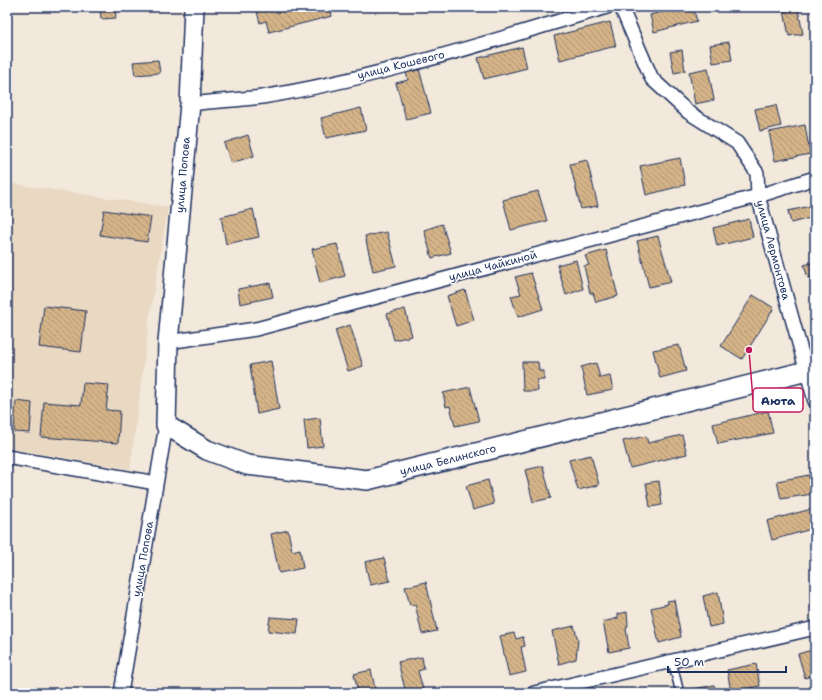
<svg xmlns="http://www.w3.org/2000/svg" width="822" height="700" viewBox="0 0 822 700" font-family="'Shantell Sans',sans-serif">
<defs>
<pattern id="building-back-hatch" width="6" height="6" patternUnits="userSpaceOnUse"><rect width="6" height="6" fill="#d5b488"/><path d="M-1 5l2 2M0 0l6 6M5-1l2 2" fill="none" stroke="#ac9372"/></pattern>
</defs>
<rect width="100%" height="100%" fill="#f2e8db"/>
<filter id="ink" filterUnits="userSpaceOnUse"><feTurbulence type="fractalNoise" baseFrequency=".025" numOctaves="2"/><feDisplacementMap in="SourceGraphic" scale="8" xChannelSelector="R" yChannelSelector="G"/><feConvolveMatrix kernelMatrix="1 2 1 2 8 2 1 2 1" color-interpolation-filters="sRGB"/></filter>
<g filter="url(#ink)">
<path fill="#e9d8c2" d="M7 183 168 207 149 321 130 469 7 448Z"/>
<path fill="url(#building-back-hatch)" stroke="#1b2f5e" d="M100 7H115L116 18 101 19Z
M261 7H330L332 16 269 32 266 21 260 23 256 8Z
M680 7H693L697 21 654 32 650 15Z
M798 9 803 34 789 36 784 11Z
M610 22 616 46 560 60 554 36Z
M729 42 732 60 713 63 710 45Z
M522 47 527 68 484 79 478 58Z
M682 50 685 71 674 73 670 52Z
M158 60 160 73 135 75 133 62Z
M708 68 714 100 695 104 689 72Z
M419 69 431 113 406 119 396 83 408 80 406 72Z
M776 105 781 126 760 131 755 109Z
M361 108 366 130 326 138 321 118Z
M805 125 810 154 775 161 769 132Z
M248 135 254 156 231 163 224 143Z
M680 158 685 185 646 195 640 166Z
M587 160 598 206 581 209 570 164Z
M538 191 547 221 511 230 503 200Z
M815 205V224L812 225 810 218 791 223 788 211Z
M253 209 259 237 226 244 221 217Z
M104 210 151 217 147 242 100 235Z
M749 219 753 237 717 246 713 228Z
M442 224 451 253 432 258 424 230Z
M387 232 396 266 373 271 365 236Z
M658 236 671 282 649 287 637 241Z
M337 244 345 276 320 283 312 249Z
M606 250 618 296 596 302 593 293H590L584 266 589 265 585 256Z
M576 260 583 289 566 295 557 265Z
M815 262V277L808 278 804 265Z
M531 273 543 309 518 317 511 296 521 294 515 277Z
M270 283 273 297 240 304 238 289Z
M465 290 474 320 456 326 447 296Z
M753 295 774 308 742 359 721 346Z
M44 306 86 311 81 352 39 347Z
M405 309 412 336 394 340 387 314Z
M350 325 363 366 348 371 335 330Z
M679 345 686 371 660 378 653 350Z
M271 361 279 409 257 414 250 365Z
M522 362H538L539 371H544V380H537L538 391H523Z
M596 363 600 378 610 376 613 390 587 395 581 367Z
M83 383 109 385 106 410 120 411 118 443 41 437 44 402 81 405Z
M470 387 479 421 455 426 450 406 446 407 443 393Z
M16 401 32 403 30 433 14 432Z
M768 411 773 433 718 444 713 424Z
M320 418 323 446 307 448 304 420Z
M682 435 687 454 630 468 623 441 646 436 648 443Z
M591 455 599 485 578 490 569 460Z
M543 466 551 498 533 502 525 470Z
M809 475 812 494 781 499 777 481Z
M488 480 494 504 473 510 466 486Z
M659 481 662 505 650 507 646 483Z
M815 508V528L772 540 767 521Z
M288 530 292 551 300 549 303 568 279 573 271 534Z
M384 558 390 581 370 585 365 562Z
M426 582 437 631 422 634 415 604 410 605 405 587Z
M718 592 723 624 709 627 703 596Z
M674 600 681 637 659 643 651 608 668 604 667 601Z
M627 612 628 625 626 629 629 648 609 652 603 622 618 618V614Z
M270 617 299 619 297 634 268 631Z
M574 626 578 640 576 659 559 664 552 631Z
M514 633 516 639 523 637 525 646 521 647 526 672 509 676 500 636Z
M815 649V675L805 678 798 654Z
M422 657 424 669 418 671 424 693H406L398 662Z
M756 664 760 686 731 692 727 670Z
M371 670 376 693H358L354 674Z
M714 685 716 693H695L694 689Z"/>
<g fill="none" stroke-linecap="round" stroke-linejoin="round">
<g stroke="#1b2f5e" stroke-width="10">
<path id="lane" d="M672 661 680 693"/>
</g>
<g stroke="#1b2f5e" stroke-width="16">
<path id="street" d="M621 7 652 79 688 112 737 143 757 173 758 196 815 401
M190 104C214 101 238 100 262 97 379 78 494 40 607 7
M168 342 256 329 758 196 815 178
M7 457 156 483
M121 693 166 425
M534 693 815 628"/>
</g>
<g stroke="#1b2f5e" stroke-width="22">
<path id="secondary" d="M194 7 190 104 168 342 166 425 207 450 247 465 367 480 815 369"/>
</g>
<use href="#lane" stroke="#fff" stroke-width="7"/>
<use href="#street" stroke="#fff" stroke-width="13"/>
<use href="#secondary" stroke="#fff" stroke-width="19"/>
</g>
</g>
<g text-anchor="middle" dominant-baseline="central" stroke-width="3" stroke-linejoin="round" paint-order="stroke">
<g font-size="11" fill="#1b2f5e" stroke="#fff">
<text transform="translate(401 65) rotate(-14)">улица Кошевого</text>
<text transform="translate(183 175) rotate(-85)">улица Попова</text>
<text transform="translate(773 250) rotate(75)">улица Лермонтова</text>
<text transform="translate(493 266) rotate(-15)">улица Чайкиной</text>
<text transform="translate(448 460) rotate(-14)">улица Белинского</text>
<text transform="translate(143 559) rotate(-80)">улица Попова</text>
</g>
</g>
<path fill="none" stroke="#c2185b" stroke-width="1.5" d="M749 350L753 400"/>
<circle fill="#c2185b" stroke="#fff" stroke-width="1.5" cx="749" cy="350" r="4"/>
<rect fill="#fff" stroke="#c2185b" stroke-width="1.5" x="753" y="388" width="50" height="24" rx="4"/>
<g font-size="12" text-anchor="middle" font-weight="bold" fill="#1b2f5e">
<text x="778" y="405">Аюта</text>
</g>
<rect width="822" height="700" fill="none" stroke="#fff" stroke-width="24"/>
<rect x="12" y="12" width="798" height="676" fill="none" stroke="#1b2f5e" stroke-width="1.5" filter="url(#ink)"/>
<path d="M668 666v6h118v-6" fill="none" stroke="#1b2f5e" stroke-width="2"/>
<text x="674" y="666" font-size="12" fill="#1b2f5e" stroke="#ffffff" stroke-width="3" paint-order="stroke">50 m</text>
</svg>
